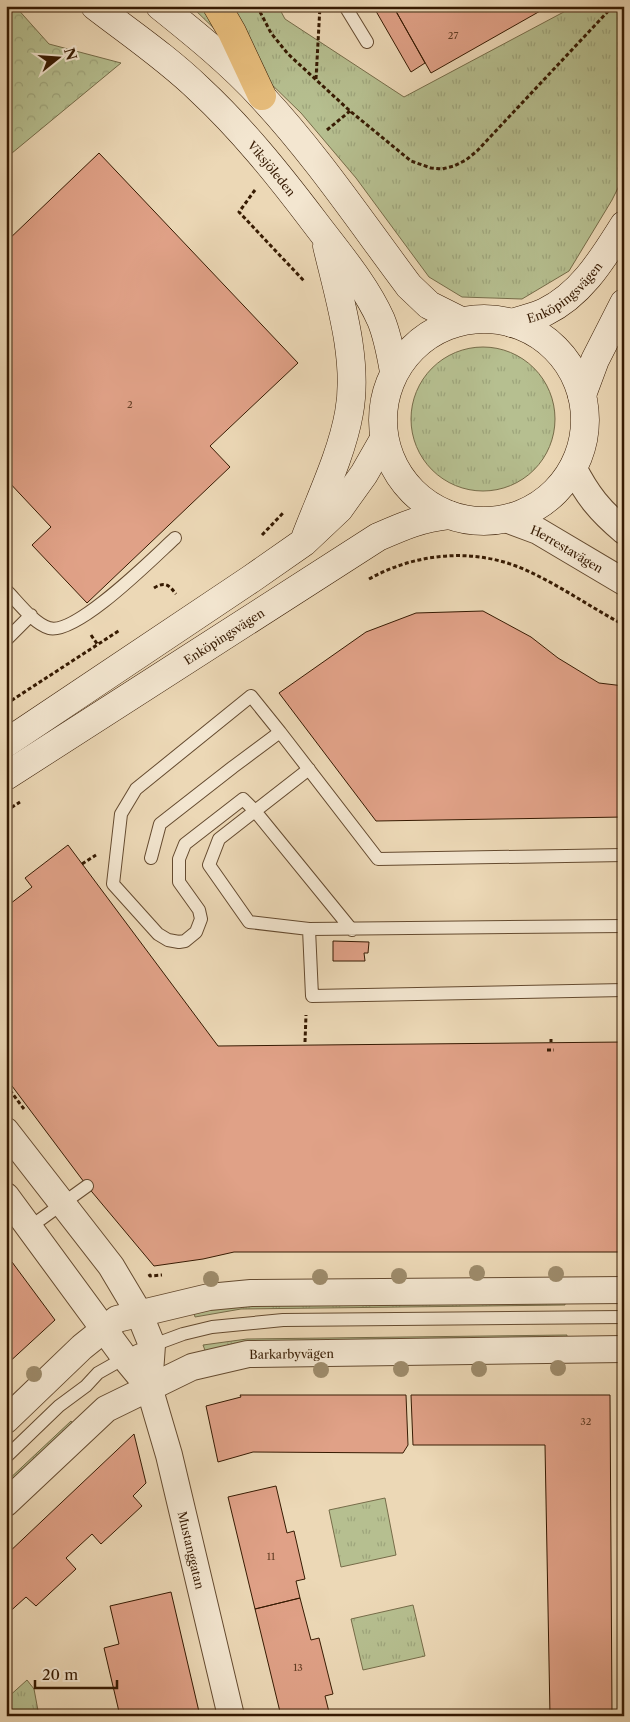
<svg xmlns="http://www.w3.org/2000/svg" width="630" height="1722" viewBox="0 0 630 1722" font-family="'Libre Caslon Text',serif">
<defs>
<pattern id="grass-tufts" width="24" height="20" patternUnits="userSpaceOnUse" patternTransform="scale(1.25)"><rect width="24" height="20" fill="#b6bf90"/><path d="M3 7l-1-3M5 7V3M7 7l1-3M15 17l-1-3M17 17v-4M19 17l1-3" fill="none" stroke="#9da47b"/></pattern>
<pattern id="forest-crowns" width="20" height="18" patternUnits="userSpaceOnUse" patternTransform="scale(1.25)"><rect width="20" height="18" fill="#b6bf90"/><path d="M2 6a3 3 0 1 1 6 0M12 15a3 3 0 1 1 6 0" fill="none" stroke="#9da47b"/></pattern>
</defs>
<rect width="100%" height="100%" fill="#ecd8b6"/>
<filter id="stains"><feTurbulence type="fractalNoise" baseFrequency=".004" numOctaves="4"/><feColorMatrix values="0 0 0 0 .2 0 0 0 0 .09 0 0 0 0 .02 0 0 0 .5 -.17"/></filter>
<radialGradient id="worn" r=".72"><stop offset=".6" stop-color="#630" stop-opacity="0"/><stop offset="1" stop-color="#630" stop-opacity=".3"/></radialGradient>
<path fill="url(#grass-tufts)" stroke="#766c49" d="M191 6H278L285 19 404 97 575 6H624V176L612 200 569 271 522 299 462 297 429 277 356 178 301 113Z
M411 419a72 72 0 1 1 144 0a72 72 0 1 1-144 0Z
M565 1299V1305L241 1309 195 1317 193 1309 233 1303Z
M567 1335 566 1343 206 1353 203 1345 247 1339Z
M71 1421 75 1426 6 1491V1482Z
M385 1498 396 1555 341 1567 329 1510Z
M413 1605 425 1656 363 1670 351 1619Z
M27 1680 34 1689 39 1716H6V1699Z"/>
<path fill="url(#forest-crowns)" stroke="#766c49" d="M6 6H15L49 44 121 63 6 158Z"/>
<path fill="#e0a187" stroke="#361a02" d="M373 6H393L425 63 411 72Z
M393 6H549L431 73Z
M99 153 298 363 210 446 230 467 87 603 32 545 51 527 6 479V242Z
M483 611 531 637 558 658 599 683 624 686V817L376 821 279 693 366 632 416 613Z
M68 845 218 1046 624 1042V1252H234L203 1259 154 1266 87 1186 6 1078V907L32 887 25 878Z
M333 941 369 942 368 953H364L365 961H333Z
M12 1262 55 1320 6 1365V1267Z
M240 1395H406L408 1445 403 1453 253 1452 218 1462 206 1406 241 1397Z
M411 1395H610L612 1716H550L545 1445H413Z
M134 1434 146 1483 133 1496 142 1506 101 1544 92 1534 66 1558 76 1569 36 1606 26 1597 6 1615V1555Z
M276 1486 287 1533 294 1531 305 1579 296 1581 300 1598 255 1609 228 1497Z
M171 1592 200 1716H120L104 1648 119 1644 110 1606Z
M300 1598 311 1640 319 1638 333 1694 325 1696 330 1716H281L255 1609Z"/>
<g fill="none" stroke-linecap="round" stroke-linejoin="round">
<g stroke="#644a2f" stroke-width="14">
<path id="lane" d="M345 6 367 42
M6 590C17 601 34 624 49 628 76 636 154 557 175 538
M6 640 31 615
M280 732 251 696 136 789 121 814 113 884 158 934 168 940 179 942 185 941 196 932 201 919 199 910 179 882V859L185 844 243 799 255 811 352 930
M309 769 219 839 209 865 249 922 309 929
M151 858 160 824 233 767 280 732 378 859 624 855
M624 926 309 929 312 996 624 990
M30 1227 87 1186
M6 1457 59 1406 86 1386 98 1373 137 1351 183 1334 212 1327 283 1320 624 1317"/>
</g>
<g stroke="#644a2f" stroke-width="28">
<g id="street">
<path d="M573 467C587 495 600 511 624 531"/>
<path id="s1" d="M506 519 538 531 624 582"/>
<path id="s2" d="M6 1131 111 1266 139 1313 152 1345 149 1387 169 1455 231 1716"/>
<path d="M6 1196 125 1358 149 1387"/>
<path d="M6 1420 82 1347 117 1319 209 1297 251 1293 624 1290"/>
<path id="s3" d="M6 1503 106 1409 192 1367 248 1354 624 1349"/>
</g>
</g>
<g stroke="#361a02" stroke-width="29">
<g id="secondary">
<path id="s4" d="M95 6C130 33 167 58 199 89 242 129 278 174 313 220 337 252 365 284 381 320 388 337 391 355 394 372"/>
<path d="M160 6C195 34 232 64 262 97 316 155 361 222 409 286L429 305 461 321"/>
<circle cx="484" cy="420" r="101"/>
<path id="s5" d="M512 323C523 319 535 317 545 312 582 294 603 258 624 225"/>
<path d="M582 395 595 360 624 303"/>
<path d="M306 536C321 497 342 453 349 413 359 360 339 297 327 246"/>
<path d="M6 743 251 579 304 542 339 509 364 474 384 439"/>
<path id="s6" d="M6 776 378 537C403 526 421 518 449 515"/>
</g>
</g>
<g stroke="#361a02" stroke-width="29">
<path id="highway" d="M217 6 232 32 262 96"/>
</g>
<path stroke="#361a02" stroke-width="3" stroke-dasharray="4 2.5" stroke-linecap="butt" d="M257 6 271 33 288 54 350 111 411 161 431 168 442 169 454 166 466 160 477 151 613 6
M316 79 320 6
M327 130 350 111
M255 190 239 212 305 282
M262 535 284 512
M369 579C414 554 468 548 516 566 554 581 588 606 624 625
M154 588C165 581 169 585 176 594
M91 635 98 645
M6 704 120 630
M6 811 20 802
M82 864 96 855
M305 1042 306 1015
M551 1042V1039
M547 1050H554
M6 1085 24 1109
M149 1274 150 1276 162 1275"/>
<use href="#lane" stroke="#f3e6d0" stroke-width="12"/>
<use href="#street" stroke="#f3e6d0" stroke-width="26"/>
<use href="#secondary" stroke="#f3e6d0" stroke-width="28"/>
<use href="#highway" stroke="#e6bc7b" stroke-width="28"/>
</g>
<g fill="#9d8b6b">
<circle cx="477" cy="1273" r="8"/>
<circle cx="556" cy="1274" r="8"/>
<circle cx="399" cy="1276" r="8"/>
<circle cx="320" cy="1277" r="8"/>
<circle cx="211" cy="1279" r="8"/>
<circle cx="558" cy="1368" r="8"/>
<circle cx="401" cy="1369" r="8"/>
<circle cx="479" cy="1369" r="8"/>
<circle cx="321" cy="1370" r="8"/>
<circle cx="34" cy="1374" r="8"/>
</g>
<g text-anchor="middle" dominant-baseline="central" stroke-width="4.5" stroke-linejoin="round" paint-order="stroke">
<g font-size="10" fill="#603c23">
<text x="453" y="35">27</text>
<text x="130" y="404">2</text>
<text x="586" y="1421">32</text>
<text x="271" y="1556">11</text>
<text x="298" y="1667">13</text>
</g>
<g font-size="12" fill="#361a02" stroke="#f3e6d0">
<text stroke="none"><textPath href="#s4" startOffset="241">Viksjöleden</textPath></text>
<text stroke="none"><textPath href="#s5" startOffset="62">Enköpingsvägen</textPath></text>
<text stroke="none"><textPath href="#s1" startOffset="68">Herrestavägen</textPath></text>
<text stroke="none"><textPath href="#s6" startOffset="259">Enköpingsvägen</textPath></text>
<text stroke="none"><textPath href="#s3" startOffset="334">Barkarbyvägen</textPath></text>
<text stroke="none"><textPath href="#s2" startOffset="471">Mustanggatan</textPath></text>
</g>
</g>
<rect width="630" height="1722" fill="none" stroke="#ecd8b6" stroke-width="25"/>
<rect x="8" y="8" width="615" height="1707" fill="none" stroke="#361a02" stroke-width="2.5"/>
<rect x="12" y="12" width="605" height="1697" fill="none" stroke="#361a02"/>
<g transform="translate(58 58) rotate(73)" stroke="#f3e6d0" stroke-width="4" paint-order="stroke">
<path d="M0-4L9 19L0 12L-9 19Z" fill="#361a02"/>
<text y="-8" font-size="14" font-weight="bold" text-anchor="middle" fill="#361a02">N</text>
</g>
<path d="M35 1680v8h82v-8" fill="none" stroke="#361a02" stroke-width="2.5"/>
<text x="42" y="1680" font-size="15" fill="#361a02" stroke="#f3e6d0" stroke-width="4" paint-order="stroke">20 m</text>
<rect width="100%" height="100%" filter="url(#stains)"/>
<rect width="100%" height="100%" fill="url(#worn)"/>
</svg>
